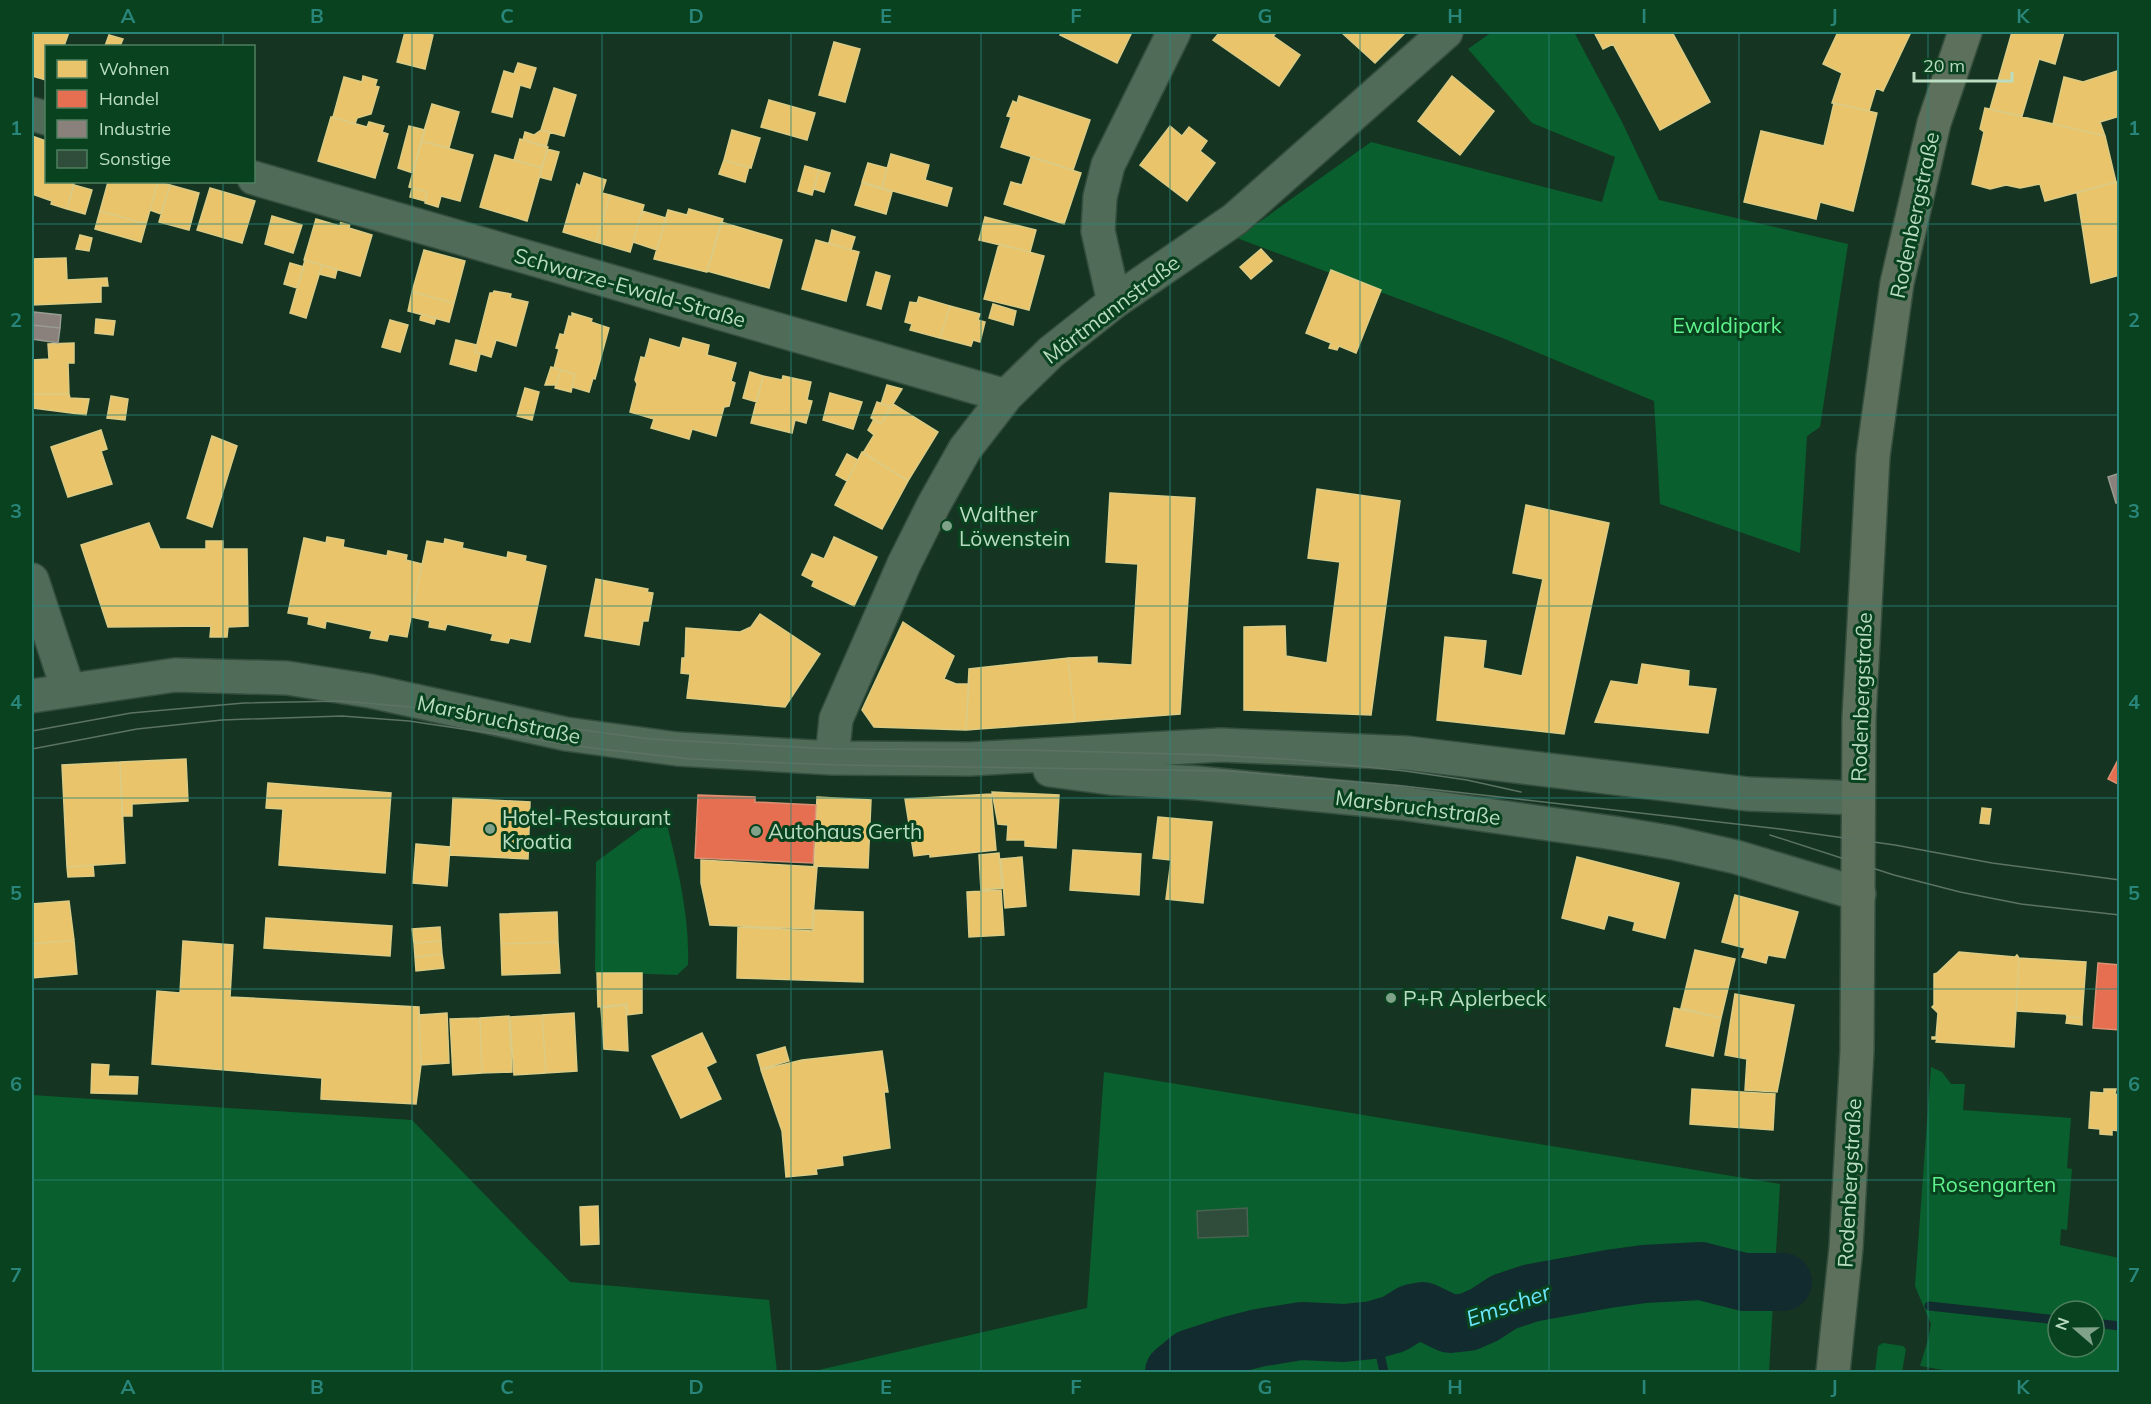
<svg xmlns="http://www.w3.org/2000/svg" width="2151" height="1404" viewBox="0 0 2151 1404" font-family="Mulish,sans-serif">
<rect width="100%" height="100%" fill="#153522"/>
<path fill="#095f2d" fill-rule="evenodd" d="M1492 32H1574L1622 122 1659 200 1848 244 1820 427 1807 436 1800 553 1660 504 1654 401 1500 337 1237 238 1371 142 1602 202 1615 157 1532 123 1468 49Z
M664 812C676 862 690 913 688 965L677 975 595 972 596 862Z
M1931 1067 1942 1072 1951 1084H1965L1963 1110 2071 1118 2067 1168 2072 1169 2067 1230 2061 1229 2060 1245 2119 1258V1372H1955L1920 1366 1928 1340 1931 1324 1915 1286ZM2058 1311H2094V1347H2058Z
M1104 1072 1780 1184 1769 1372H810L1087 1308Z
M32 1095 412 1120 570 1282 769 1300 777 1372H32Z
M1883 1343 1903 1346 1906 1349 1902 1372H1875L1878 1346Z"/>
<path fill="#e9c46a" stroke="#dbcb84" stroke-width="1.5" d="M32 32H69L64 46H46V80L32 76Z
M405 32H418L433 35 425 69 397 62Z
M1062 32H1132L1117 63 1060 35Z
M1220 32H1277L1273 36 1300 55 1279 86 1213 40Z
M1341 32H1406L1375 63Z
M1594 32H1672L1710 102 1660 130 1613 44 1603 49Z
M1838 32H1911L1883 91 1876 88 1869 111 1832 103 1842 73 1823 64Z
M2012 32H2064L2055 64 2039 59 2022 116 1990 109Z
M109 35 123 39 120 46H105Z
M834 42 860 49 845 102 819 95Z
M518 63 536 68 530 88 520 85 512 117 492 112 504 71 514 74Z
M2120 70V116L2100 122 2105 136 2053 124 2064 77 2083 82Z
M363 76 377 80 375 86 379 87 371 114 357 118 355 124 333 117 344 77 362 82Z
M1452 76 1494 111 1460 155 1418 121Z
M554 88 576 95 564 136 541 130Z
M1019 96 1090 120 1073 170 1001 147 1011 117 1007 116 1013 101 1017 103Z
M769 100 815 113 807 140 761 127Z
M1834 103 1877 113 1853 211 1820 202 1816 219 1744 202 1761 131 1824 146Z
M432 104 459 112 449 148 421 141Z
M1985 108 2105 136 2116 182 2045 201 2040 184 2020 188 2006 185 1990 189 1972 184 1984 132 1980 129Z
M331 117 367 127 369 122 384 126 382 132 388 134 375 178 318 161Z
M409 126 425 130 413 173 398 168Z
M1170 126 1182 136 1189 127 1207 141 1200 151 1215 163 1187 201 1140 165Z
M541 130 550 132 546 147 523 140 525 132 534 135Z
M732 130 760 138 751 168 724 160Z
M32 136 46 141V182H74L67 209 51 204 52 201 32 194Z
M520 139 548 147 542 168 514 160Z
M421 141 473 155 460 201 441 196 438 207 425 203 427 192 409 187Z
M547 149 559 152 551 180 539 177Z
M891 154 929 165 925 180 952 188 947 206 882 188Z
M495 155 542 168 527 221 480 207Z
M1031 157 1081 173 1064 224 1004 204 1011 182 1022 185Z
M724 160 749 167 745 182 719 174Z
M868 163 887 168 882 188 862 182Z
M805 166 819 170 812 195 798 191Z
M819 170 830 173 824 192 814 189Z
M584 173 606 180 602 193 610 195 596 242 563 232 577 184 580 186Z
M108 182H158L146 224 100 211Z
M158 182 170 185 161 214 150 210Z
M2116 182H2120V275L2091 283 2077 193Z
M862 183 892 192 886 214 855 205Z
M74 185 92 190 85 214 67 209Z
M170 185 199 193 189 230 159 222Z
M210 188 255 201 242 243 197 230Z
M412 188 427 192 425 201 410 197Z
M610 195 644 205 630 252 596 242Z
M689 209 723 219 707 272 654 259 668 210 687 215Z
M100 211 146 224 141 242 95 229Z
M642 211 666 218 657 250 633 242Z
M272 216 302 225 293 253 265 244Z
M985 217 1036 230 1030 252 979 240Z
M316 219 340 226 341 221 350 223 349 228 372 235 360 276 304 260Z
M721 222 782 240 769 288 707 271Z
M832 230 855 237 851 250 829 243Z
M80 235 92 238 89 251 76 249Z
M816 240 859 252 846 301 802 289Z
M999 244 1044 256 1029 310 984 299Z
M1261 249 1272 261 1251 279 1240 267Z
M424 250 465 261 454 303 412 292Z
M66 258 67 280 107 278 108 286H101V302L32 305V259Z
M305 260 322 265 306 318 290 313Z
M290 263 304 267 297 288 284 284Z
M322 265 337 270 335 278 319 274Z
M1331 270 1381 290 1356 353 1339 346 1337 350 1329 348 1331 343 1306 333Z
M876 272 890 276 881 309 867 305Z
M494 291 511 294 510 298 528 302 516 346 496 340 491 357 475 352 490 293H493Z
M412 292 454 303 449 322 408 311Z
M919 297 950 306 940 338 910 330 912 324 905 322 910 302 917 303Z
M993 304 1016 311 1013 325 989 318Z
M950 306 980 314 978 320 985 322 980 342 973 340 971 346 940 338Z
M572 313 592 319 591 322 609 328 595 379 593 378 589 392 572 387 575 374 554 368 559 349 556 348 560 334 564 335 569 316 572 317Z
M421 314 436 318 434 324 420 320Z
M96 319 115 321 113 335 95 333Z
M390 320 408 325 400 352 382 347Z
M683 338 709 345 707 355 736 363 731 381 735 383 729 406 724 407 716 436 692 429 689 439 651 428 654 419 630 412 637 384 635 380 641 357 645 358 650 339 680 348Z
M456 340 477 345 475 352 480 354 476 371 450 364Z
M74 343V363H68L69 394H32V360L49 359 48 344Z
M551 367 561 370 556 385H545Z
M561 370 575 374 571 392 555 388Z
M750 372 763 376 757 402 743 398Z
M763 376 782 380 783 376 811 382 807 400 812 401 806 423 795 420 792 433 751 423Z
M887 385 902 389 891 407 881 404Z
M525 388 539 392 532 420 517 416Z
M830 393 862 402 853 429 823 420Z
M32 394H69L70 398 89 399 86 415 33 408Z
M111 396 128 399 125 420 107 418Z
M877 402 891 407 881 424 871 418Z
M893 404 938 432 908 481 863 453 874 435 868 430 874 419 881 424Z
M101 430 107 449 101 451 112 484 68 497 51 447Z
M212 436 237 446 212 527 187 518Z
M862 452 908 481 882 529 835 505Z
M847 454 858 460 847 481 836 475Z
M1317 489 1400 501 1371 715 1244 710V627L1285 626 1286 656 1327 663 1340 562 1308 558Z
M1110 493 1195 498 1180 714 1075 722 1068 658 1097 657V663L1132 665 1138 564 1106 562Z
M1526 505 1609 523 1564 734 1437 720 1445 637 1486 641 1483 668 1522 676 1543 579 1513 573Z
M149 523 160 549H206V541H223V549H247L248 626 228 627 227 637H210L211 626 108 627 81 545Z
M327 537 344 540 343 547 387 556 388 551 407 555 406 560 422 564 407 637 389 634 387 641 370 638 372 631 326 621 325 628 308 624 309 617 288 613 304 538 326 543Z
M834 537 877 557 854 606 812 586 814 581 802 575 812 554 824 559Z
M445 539 463 543 462 548 507 558 508 552 526 556 525 561 546 566 530 642 510 638 508 643 491 640 493 634 447 624 445 630 429 627 430 621 411 617 427 541 444 544Z
M596 579 648 589 647 592 653 593 648 621H643L639 645 585 636Z
M760 614 820 654 785 707 687 698 690 674 681 673 682 658H685L686 628 740 632 751 627Z
M903 622 954 656 944 679 956 684H969L966 730 874 727 862 710Z
M1068 658 1075 722 966 730 969 669Z
M1642 664 1689 671 1688 686 1716 689 1708 733 1595 722 1611 681 1638 685Z
M186 759 188 801 132 804V816H122L120 762Z
M120 762 125 863 67 867 62 765Z
M268 783 391 793 385 873 279 865 283 809 266 808Z
M992 792 1059 795 1056 848 1025 846V840H1007L1008 825 998 824Z
M991 794 996 850 930 857V854L914 856 905 799Z
M817 797 871 800 868 868 814 866Z
M453 798 530 802 528 859 450 855Z
M1982 808 1991 809 1989 824 1980 823Z
M1158 817 1212 822 1203 903 1166 899 1171 860 1153 858Z
M416 844 450 847 447 886 413 883Z
M1073 850 1141 854 1139 895 1070 890Z
M999 853 1002 888 981 890 979 855Z
M1022 857 1026 906 1005 908 1001 859Z
M1577 857 1679 883 1665 938 1633 930 1635 922 1608 915 1604 929 1562 918Z
M701 860 817 867 812 929 710 925 701 883Z
M93 865 94 876 68 877 67 867Z
M1001 890 1004 935 969 937 967 892Z
M1735 895 1798 912 1785 958 1768 955 1766 963 1742 957 1745 948 1722 942Z
M69 901 74 940 32 944V904Z
M814 910 863 912V982L737 978 738 927 813 931Z
M557 912 558 942 501 944 500 914Z
M266 918 392 926 390 956 264 948Z
M440 927 441 941 414 943 412 929Z
M74 940 77 974 32 978V944Z
M183 941 233 945 230 997 419 1007 421 1065 416 1104 321 1099 322 1078 152 1064 157 991 180 993Z
M441 941 442 954 415 957 414 943Z
M558 942 560 973 502 975 501 944Z
M1695 950 1735 959 1721 1018 1681 1008Z
M1959 952 2015 957 2017 955 2019 958 2014 1047 1936 1042 1937 1039H1932V1037H1936L1938 1013 1932 1007 1934 1005V974L1937 973Z
M442 954 444 968 416 971 415 957Z
M2019 958 2086 962 2082 1018 2067 1017 2066 1014 2016 1011Z
M597 973H642V1013L627 1015V1004L598 1007Z
M1735 994 1794 1005 1777 1092 1745 1090 1747 1059 1725 1055Z
M626 1005 628 1051 604 1049 601 1008Z
M1674 1008 1721 1018 1713 1056 1666 1046Z
M447 1013 449 1063 421 1065 419 1015Z
M574 1013 577 1071 546 1073 542 1015Z
M542 1015 546 1073 514 1075 510 1017Z
M509 1016 512 1072 482 1073 480 1018Z
M2067 1017 2082 1018V1025L2066 1023Z
M480 1018 482 1073 453 1075 450 1019Z
M702 1033 716 1062 706 1067 721 1099 681 1118 652 1056Z
M785 1047 789 1061 761 1069 757 1055Z
M882 1051 888 1092H884L890 1148 842 1156 843 1165 816 1169 817 1174 786 1177 782 1131 761 1070 802 1060Z
M92 1064 109 1065 108 1076 138 1077 137 1094 91 1093Z
M1692 1089 1775 1094 1773 1130 1690 1124Z
M2104 1089H2116L2115 1094 2120 1095V1131L2112 1130V1135L2100 1134V1129L2089 1128 2091 1092 2104 1093Z
M598 1206 599 1244 581 1245 580 1207Z"/>
<path fill="#e76f51" stroke="#da9072" stroke-width="1.5" d="M2120 756V785L2108 779Z
M698 795 755 797V802L816 805 813 863 695 858Z
M2098 963 2120 965V1030L2093 1028Z"/>
<path fill="#8a817c" stroke="#989c90" stroke-width="1.5" d="M34 312 61 315 60 328 32 325Z
M32 325 60 328 58 343 32 339Z
M2120 473V502L2116 503 2108 477Z"/>
<g fill="none" stroke-linecap="round" stroke-linejoin="round">
<path stroke="#122b2e" stroke-width="9" d="M1929 1306 2058 1320
M2094 1323 2120 1326
M1367 1331 1380 1354 1384 1372"/>
<path stroke="#122b2e" stroke-width="58" d="M1174 1372 1191 1358 1231 1345 1258 1338 1301 1331 1344 1333 1373 1330 1394 1324 1412 1313 1423 1311 1450 1324 1468 1322 1484 1315 1504 1302 1531 1293 1608 1279 1644 1274 1701 1271 1744 1282H1783"/>
</g>
<path fill="#304c3a" stroke="#476350" stroke-width="1.5" d="M1247 1208 1248 1236 1198 1238 1197 1211Z"/>
<g fill="none" stroke-linecap="round" stroke-linejoin="round">
<g stroke="#354e3e" stroke-width="36">
<path id="minor" d="M32 114 46 118
M254 178 1006 396
M1114 302 1098 231 1100 197 1108 165 1174 32
M32 580 68 689
M32 696 175 675 287 678 370 691 566 734 677 749 832 758 970 759 1221 745 1407 753 1748 794 1858 798
M832 758 836 719 904 564 934 504 965 449 1006 396 1051 352 1114 302 1235 219 1446 32
M1050 770 1110 778 1197 783 1401 803 1614 833 1674 843 1736 857 1859 894"/>
</g>
<g stroke="#354e3e" stroke-width="36">
<path id="major" d="M1833 1372 1846 1248 1857 1051 1859 718 1873 456 1897 283 1934 123 1965 32"/>
</g>
<use href="#minor" stroke="#516b59" stroke-width="33"/>
<use href="#major" stroke="#5d705b" stroke-width="33"/>
<path stroke="#5c7263" stroke-width="1.5" d="M32 731 131 713 244 703 343 701 410 707 650 739 832 749 1028 750 1212 755 1299 760 1405 771 1467 780 1521 792
M32 749 137 729 222 720 342 716 409 721 592 748 691 759 837 765 1229 771 1403 786 1780 829 1895 845 1992 863 2120 880
M1770 835 1894 875 1960 892 2021 904 2120 915"/>
</g>
<path fill="none" stroke="#29857a" stroke-width="1.5" stroke-opacity="0.55" d="M223 32V46M412 32V1372M602 32V1372M791 32V1372M981 32V1372M1170 32V1372M1360 32V1372M1549 32V1372M1739 32V1372M1928 32V1372M223 182V1372M32 224H2120M32 415H2120M32 606H2120M32 798H2120M32 989H2120M32 1180H2120"/>
<g fill="#80a289" stroke="#08421e" stroke-width="2">
<circle cx="947" cy="526" r="6"/>
<circle cx="490" cy="829" r="6"/>
<circle cx="756" cy="831" r="6"/>
<circle cx="1391" cy="998" r="6"/>
</g>
<g text-anchor="middle" dominant-baseline="central" stroke-width="6" stroke-linejoin="round" paint-order="stroke">
<g font-size="21" fill="#badcc0" stroke="#08421e">
<text transform="translate(1914 215) rotate(-78)">Rodenbergstraße</text>
<text transform="translate(630 287) rotate(16)">Schwarze-Ewald-Straße</text>
<text transform="translate(1111 309) rotate(-37)">Märtmannstraße</text>
<text transform="translate(1861 697) rotate(-88)">Rodenbergstraße</text>
<text transform="translate(499 719) rotate(12)">Marsbruchstraße</text>
<text transform="translate(1418 807) rotate(7)">Marsbruchstraße</text>
<text transform="translate(1849 1183) rotate(-87)">Rodenbergstraße</text>
</g>
<g font-size="21" fill="#60f38e" stroke="#08421e">
<text x="1727" y="325">Ewaldipark</text>
<text x="1994" y="1184">Rosengarten</text>
</g>
<g font-size="21" fill="#badcc0" stroke="#08421e" text-anchor="start">
<text x="959" y="514">Walther<tspan x="959" dy="24">Löwenstein</tspan></text>
<text x="502" y="817">Hotel-Restaurant<tspan x="502" dy="24">Kroatia</tspan></text>
<text x="768" y="831">Autohaus Gerth</text>
<text x="1403" y="998">P+R Aplerbeck</text>
</g>
<g font-size="22" font-style="italic" fill="#6ae5fa" stroke="#08421e">
<text transform="translate(1508 1305) rotate(-19)">Emscher</text>
</g>
</g>
<rect width="2151" height="1404" fill="none" stroke="#08421e" stroke-width="66"/>
<rect x="45" y="45" width="210" height="138" fill="#08421e" stroke="#4f805f" stroke-width="1.5"/>
<rect x="57" y="60" width="30" height="18" fill="#e9c46a" stroke="#4f805f" stroke-width="1.5"/>
<text x="99" y="75" font-size="18" fill="#badcc0">Wohnen</text>
<rect x="57" y="90" width="30" height="18" fill="#e76f51" stroke="#4f805f" stroke-width="1.5"/>
<text x="99" y="105" font-size="18" fill="#badcc0">Handel</text>
<rect x="57" y="120" width="30" height="18" fill="#8a817c" stroke="#4f805f" stroke-width="1.5"/>
<text x="99" y="135" font-size="18" fill="#badcc0">Industrie</text>
<rect x="57" y="150" width="30" height="18" fill="#304c3a" stroke="#4f805f" stroke-width="1.5"/>
<text x="99" y="165" font-size="18" fill="#badcc0">Sonstige</text>
<g transform="translate(2076 1329) rotate(290)"><circle r="28" fill="#08421e" stroke="#4f805f" stroke-width="1.5"/>
<path d="M0-4.5L10 22L0 15L-10 22Z" fill="#80a289"/>
<text y="-9" font-size="16" font-weight="bold" text-anchor="middle" fill="#badcc0">N</text>
</g>
<path d="M1914 72v9h98v-9" fill="none" stroke="#badcc0" stroke-width="3"/>
<text x="1923" y="72" font-size="18" fill="#badcc0" stroke="#08421e" stroke-width="4.5" paint-order="stroke">20 m</text>
<rect x="33" y="33" width="2085" height="1338" fill="none" stroke="#29857a" stroke-width="2"/>
<g font-size="20" text-anchor="middle" font-weight="bold" fill="#29857a">
<text x="128" y="23">A</text>
<text x="317" y="23">B</text>
<text x="507" y="23">C</text>
<text x="696" y="23">D</text>
<text x="886" y="23">E</text>
<text x="1076" y="23">F</text>
<text x="1265" y="23">G</text>
<text x="1455" y="23">H</text>
<text x="1644" y="23">I</text>
<text x="1834" y="23">J</text>
<text x="2023" y="23">K</text>
<text x="16" y="135">1</text>
<text x="2134" y="135">1</text>
<text x="16" y="327">2</text>
<text x="2134" y="327">2</text>
<text x="16" y="518">3</text>
<text x="2134" y="518">3</text>
<text x="16" y="709">4</text>
<text x="2134" y="709">4</text>
<text x="16" y="900">5</text>
<text x="2134" y="900">5</text>
<text x="16" y="1091">6</text>
<text x="2134" y="1091">6</text>
<text x="16" y="1282">7</text>
<text x="2134" y="1282">7</text>
<text x="128" y="1394">A</text>
<text x="317" y="1394">B</text>
<text x="507" y="1394">C</text>
<text x="696" y="1394">D</text>
<text x="886" y="1394">E</text>
<text x="1076" y="1394">F</text>
<text x="1265" y="1394">G</text>
<text x="1455" y="1394">H</text>
<text x="1644" y="1394">I</text>
<text x="1834" y="1394">J</text>
<text x="2023" y="1394">K</text>
</g>
</svg>
